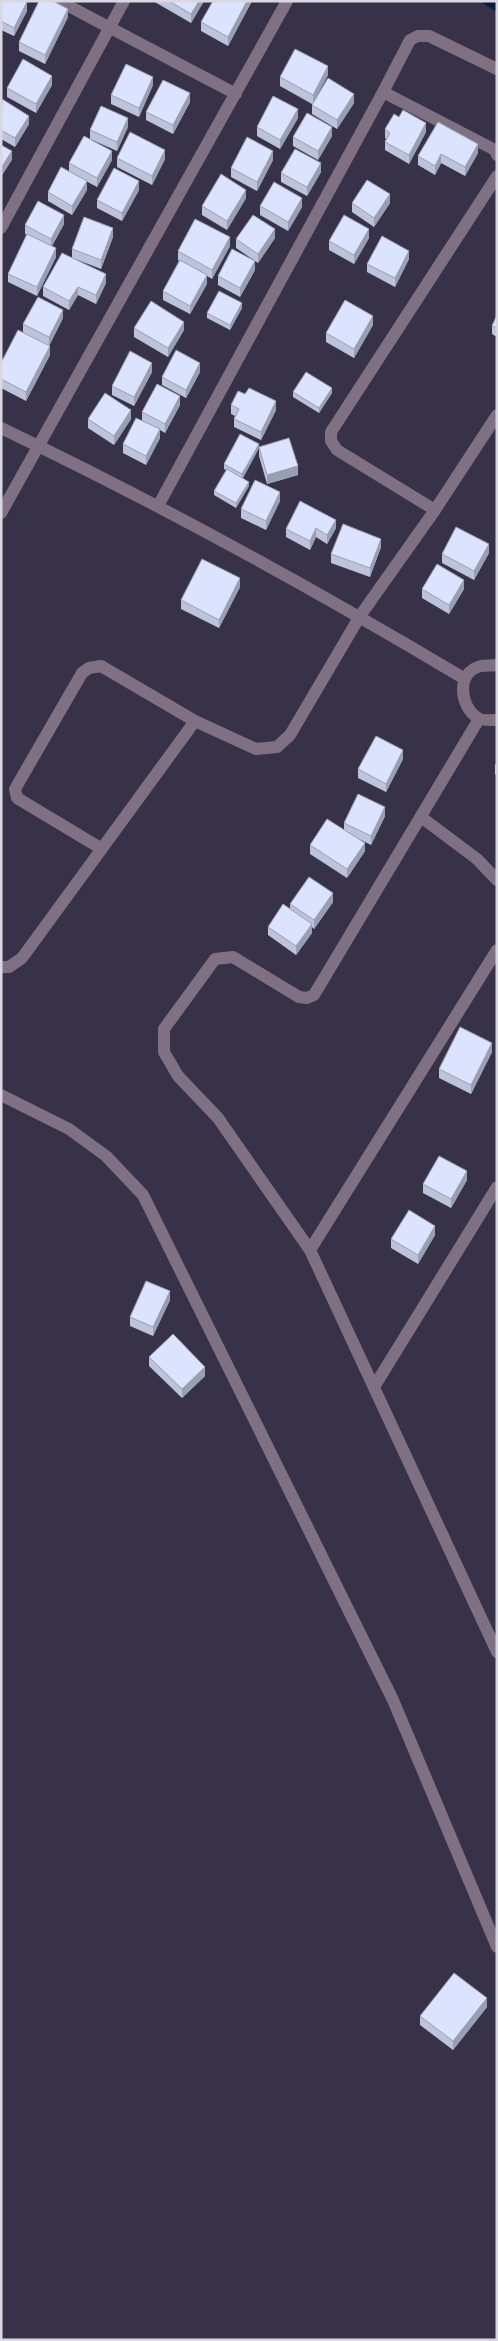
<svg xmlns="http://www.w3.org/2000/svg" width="498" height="2341" viewBox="0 0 498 2341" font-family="'Roboto Condensed',sans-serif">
<rect width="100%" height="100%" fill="#373247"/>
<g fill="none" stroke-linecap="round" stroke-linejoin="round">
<path stroke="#001f38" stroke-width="8" d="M487 1 497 7"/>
<path stroke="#807083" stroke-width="12" d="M59 1 236 94
M383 92 410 40 418 36H429L497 69
M1 228 124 1
M1 428C160 504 314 589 465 679
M158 506 383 92 495 150 497 155
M435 510 337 450 331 441V432L497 176
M1 513 287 1
M497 665C492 666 486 665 481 666 456 672 459 706 478 718 482 721 491 720 497 720
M479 719 314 995 307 998 299 997 233 957 215 959 164 1029V1052L178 1076 218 1118 310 1250 497 1652
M421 817 477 859 497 880
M102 849 17 798 15 789 82 673 89 668 101 666 195 721 256 749 277 747 290 735 360 616 435 510 497 415
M1 967H9L22 958 195 721
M1 1095 69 1129 106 1156 143 1195 393 1700 497 1947
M310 1250 497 950
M374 1387 497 1187"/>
</g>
<path fill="#bcc3da" d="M1 1 27 11 14 36 1 30Z
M153 1H204L191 23Z
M213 1H252L228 46 201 31V22Z
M68 17 45 64 19 51V42Z
M328 75 313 102 354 103 337 129 312 114V104L280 86V77Z
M52 85 36 113 7 97V88Z
M153 85 139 117 111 104V95Z
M1 100 29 124 15 147 1 139Z
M190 102 173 134 146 120V112Z
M399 117 426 132 409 164 385 150V142L386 139 385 138V129Z
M298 118 280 149 257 136V127Z
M438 122 478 153 465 176 441 163 435 175 418 165V156Z
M128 127 117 151 90 139V130Z
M332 136 318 160 293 146V137Z
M117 158 165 159 152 185 117 167Z
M112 160 97 187 69 172V163Z
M273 160 257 191 231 177V168Z
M321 172 307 196 281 182V173Z
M87 190 72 215 48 201V192Z
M139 190 122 221 97 208V200Z
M246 198 227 230 202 215V206Z
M352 203H390L374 227 352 212Z
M260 206 302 207 288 231 260 215Z
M64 224 52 246 56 257 37 296 8 282V274L27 235 25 234V225Z
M113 237 101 269 75 259 106 283 96 304 78 295 69 310 43 296V287L72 258V249Z
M275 238 258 263 236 248V239Z
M369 238 354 264 329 250V241Z
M230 246 212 279 207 276V284L190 314 163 300V291L179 261 178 260V251Z
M409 259 395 287 367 272V264Z
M255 270 240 297 218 285V276Z
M242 308 230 330 207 318V313Z
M497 315V337L492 334V326Z
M63 318 49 346 50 355 26 401 1 388V363L23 333V324Z
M373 325 354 358 326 342V333Z
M134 328 184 330 168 357 134 337Z
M152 372 134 406 112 395V386Z
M200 372 186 398 162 385V377Z
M293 392 332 393 319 413 293 397Z
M180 405 165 433 160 430V438L146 465 123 453V444L142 421V412Z
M231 405 276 410 261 440 234 427V419L235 416 231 414Z
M88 419H131L114 445 88 428Z
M259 447 298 475 267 484 259 456Z
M259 448 243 478 249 486 236 508 214 495V491L226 470 224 469V464Z
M280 501 266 530 241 518V509Z
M336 528 327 544 316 537 310 550 286 537V529Z
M381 547 370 577 331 563V554Z
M489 553 474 580 442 563V554Z
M240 587 219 628 181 609V600Z
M422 589H464L449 614 422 598Z
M403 759 386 792 358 778V769Z
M497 763V775L495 774V765Z
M385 816 371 845 359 839 365 851 347 878 310 854V845L344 829V823Z
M333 902 314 929 312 927V933L296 955 268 935V927L290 909V904Z
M492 1052 471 1094 439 1078V1069Z
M467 1180 451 1208 423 1193V1184Z
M435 1235 418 1264 391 1248V1239Z
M170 1300 153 1336 130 1326V1317Z
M149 1357 205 1376 182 1398 149 1366Z
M487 2007 453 2050 420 2025V2016Z"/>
<path fill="#999fb2" d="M199 1H204L191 23V14Z
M247 1H252L228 46V37Z
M27 2V11L14 36V28Z
M68 9V17L45 64V55Z
M328 66V75L313 104V95Z
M52 76V85L36 113V104Z
M153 77V85L139 117V108Z
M190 93V102L173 134V125Z
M354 94V103L337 129V120Z
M298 109V118L280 149V140Z
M29 116V124L15 147V138Z
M128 118V127L117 151V142Z
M426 123V132L409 164V155Z
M332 127V136L318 160V151Z
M478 144V153L465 176V167Z
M165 150V159L152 185V176Z
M12 151V160L1 177V168Z
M112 151V160L97 187V178Z
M273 151V160L257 191V182Z
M441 154V163L435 175V166Z
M321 163V172L307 196V187Z
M87 181V190L72 215V206Z
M139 181V190L122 221V213Z
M246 190V198L227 230V221Z
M390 194V203L374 227V218Z
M302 198V207L288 231V222Z
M64 215V224L51 248V239Z
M113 228V237L101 269V260Z
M275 229V238L258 263V254Z
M369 229V238L354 264V255Z
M230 237V246L212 279V270Z
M56 248V257L37 296V287Z
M409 251V259L395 287V278Z
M255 261V270L240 297V288Z
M106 274V283L96 304V295Z
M207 275V284L190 314V306Z
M78 287V295L69 310V301Z
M242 303V308L230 330V325Z
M63 310V318L49 346V337Z
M373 316V325L354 358V349Z
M184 322V330L168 357V348Z
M50 346V355L26 401V392Z
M152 363V372L134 406V397Z
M200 363V372L186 398V390Z
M332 388V393L319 413V408Z
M180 396V405L165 433V424Z
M276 401V410L261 440V432Z
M131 410V419L114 445V436Z
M160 429V438L146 465V456Z
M259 444V448L242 479V474Z
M298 466V475L267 484V475Z
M249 482V486L236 508V503Z
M280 492V501L266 530V521Z
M336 520V528L327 544V535Z
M316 528V537L310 550V541Z
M381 539V547L370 577V568Z
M489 544V553L474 580V571Z
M240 578V587L219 628V620Z
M464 580V589L449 614V605Z
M403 750V759L386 792V784Z
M385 807V816L371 845V836Z
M365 843V851L347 878V869Z
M333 893V902L314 929V920Z
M312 924V933L296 955V946Z
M492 1043V1052L471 1094V1085Z
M467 1171V1180L451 1208V1199Z
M435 1226V1235L418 1264V1255Z
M170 1291V1300L153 1336V1327Z
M205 1367V1376L182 1398V1389Z
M487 1998V2007L453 2050V2041Z"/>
<path fill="#dbe3fe" stroke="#999fb2" d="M1 1H26L27 2 14 28 1 21Z
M39 1H53L68 9 45 55 19 42Z
M169 1H199L191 14Z
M213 1H247L228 37 201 22Z
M295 49 328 66 313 95 280 77Z
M23 59 52 76 36 104 7 88Z
M126 64 153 77 139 108 111 95Z
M328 78 354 94 337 120 312 105Z
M163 80 190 93 173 125 146 112Z
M273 96 298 109 280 140 257 127Z
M2 99 29 116 15 138 1 130Z
M101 106 128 118 117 142 90 130Z
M403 110 426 123 409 155 385 142 390 133 385 129 394 114 399 117Z
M307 113 332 127 318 151 293 137Z
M438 122 478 144 465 167 441 154 435 166 418 156Z
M130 132 165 150 152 176 117 158Z
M84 136 112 151 97 178 69 163Z
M247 137 273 151 257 182 231 168Z
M1 145 12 151 1 168Z
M295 149 321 163 307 187 281 173Z
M61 167 87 181 72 206 48 192Z
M114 168 139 181 122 213 97 200Z
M221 174 246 190 227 221 202 206Z
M367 180 390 194 374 218 352 203Z
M274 182 302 198 288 222 260 206Z
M38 201 64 215 51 239 25 225Z
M253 215 275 229 258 254 236 239Z
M344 215 369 229 354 255 329 241Z
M84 217 113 228 101 260 72 249Z
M195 219 230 237 212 270 178 251Z
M27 234 56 248 37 287 8 274Z
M382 236 409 251 395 278 367 264Z
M232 249 255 261 240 288 218 276Z
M62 253 106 274 96 295 78 287 69 301 43 287Z
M180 260 207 275 190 306 163 291Z
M219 291 242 303 230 325 207 313Z
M38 297 63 310 49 337 23 324Z
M345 300 373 316 354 349 326 333Z
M151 301 184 322 168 348 134 328Z
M497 315V328L492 326Z
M18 330 50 346 26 392 1 379V363Z
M176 350 200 363 186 390 162 377Z
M130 351 152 363 134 397 112 386Z
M306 372 332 388 319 408 293 392Z
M157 384 180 396 165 424 142 412Z
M249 388 276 401 261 432 234 419 239 409 231 405 238 391 245 394Z
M105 393 131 410 114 436 88 419Z
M136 418 160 429 146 456 123 444Z
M240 434 259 444 242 474 224 464Z
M289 438 298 466 267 475 259 447Z
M227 469 249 482 236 503 214 491Z
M255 480 280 492 266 521 241 509Z
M300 501 336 520 327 535 316 528 310 541 286 529Z
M343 524 381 539 370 568 331 554Z
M456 527 489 544 474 571 442 554Z
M202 559 240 578 219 620 181 600Z
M437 564 464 580 449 605 422 589Z
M376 736 403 750 386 784 358 769Z
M358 794 385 807 371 836 344 823Z
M327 819 365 843 347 869 310 845Z
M309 877 333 893 314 920 290 904Z
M283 904 312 924 296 946 268 927Z
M460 1027 492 1043 471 1085 439 1069Z
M439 1156 467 1171 451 1199 423 1184Z
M409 1210 435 1226 418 1255 391 1239Z
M146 1281 170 1291 153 1327 130 1317Z
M173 1334 205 1367 182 1389 149 1357Z
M454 1973 487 1998 453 2041 420 2016Z"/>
<rect width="498" height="2341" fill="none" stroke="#dad7e4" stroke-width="5"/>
</svg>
